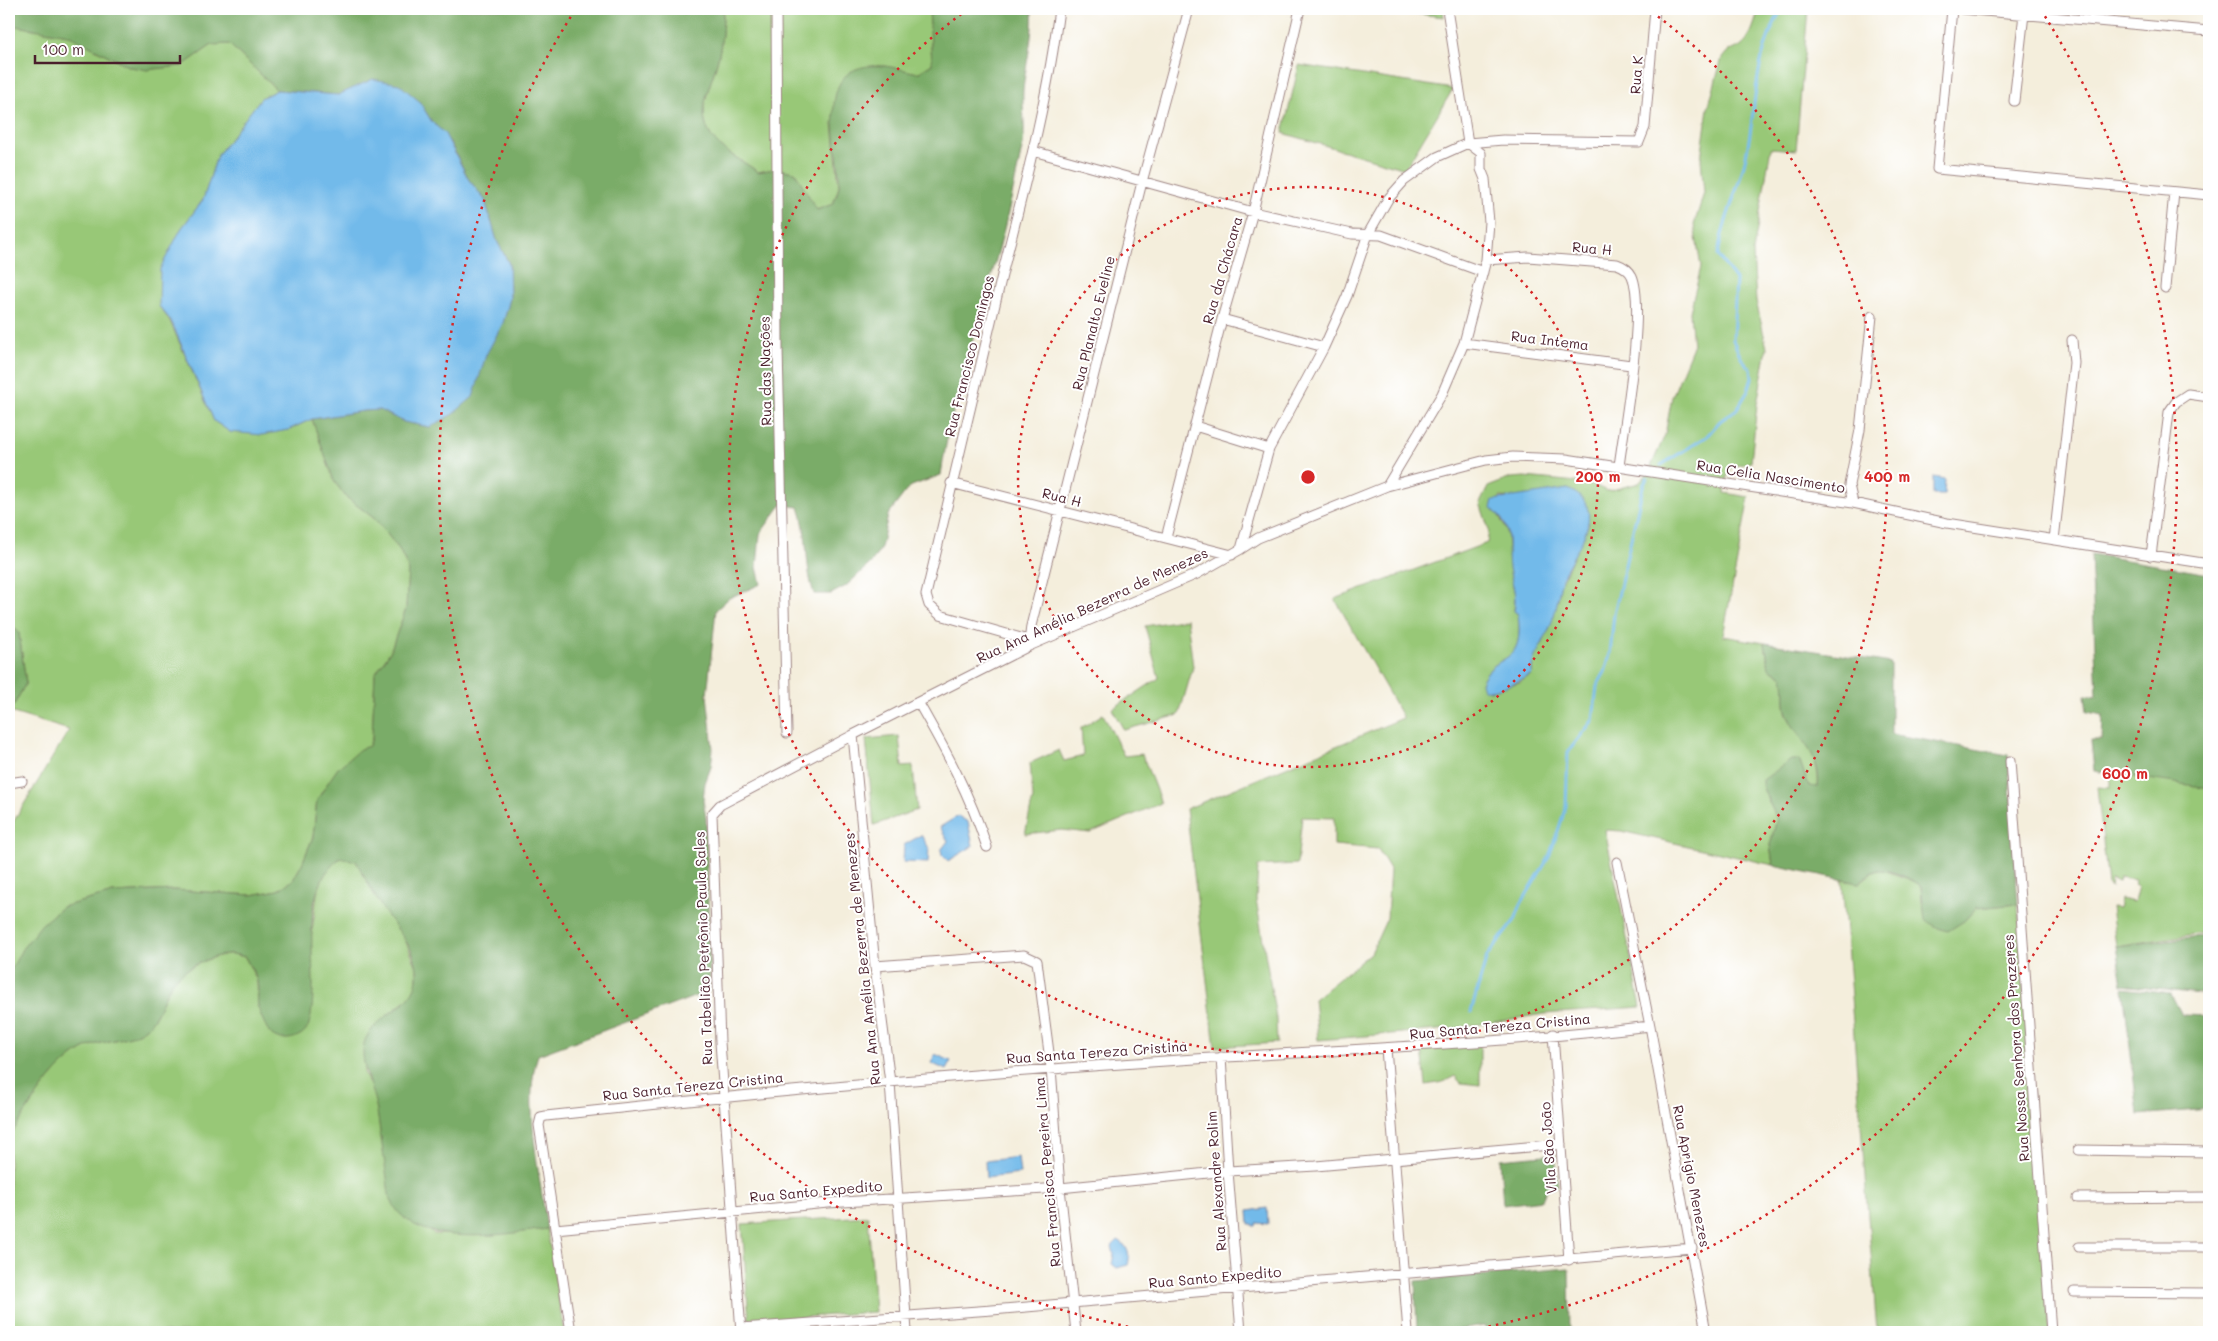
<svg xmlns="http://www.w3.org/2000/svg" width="2218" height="1341" viewBox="0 0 2218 1341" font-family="Mali,sans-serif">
<rect width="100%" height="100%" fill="#fff"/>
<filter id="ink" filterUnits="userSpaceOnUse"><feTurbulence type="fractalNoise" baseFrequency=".02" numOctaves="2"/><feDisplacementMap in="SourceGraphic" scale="10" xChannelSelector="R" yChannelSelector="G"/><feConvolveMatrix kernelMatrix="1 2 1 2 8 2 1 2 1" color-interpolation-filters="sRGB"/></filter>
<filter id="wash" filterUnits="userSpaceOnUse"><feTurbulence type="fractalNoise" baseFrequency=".0096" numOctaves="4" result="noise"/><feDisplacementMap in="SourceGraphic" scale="20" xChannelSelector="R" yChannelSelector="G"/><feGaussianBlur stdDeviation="1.12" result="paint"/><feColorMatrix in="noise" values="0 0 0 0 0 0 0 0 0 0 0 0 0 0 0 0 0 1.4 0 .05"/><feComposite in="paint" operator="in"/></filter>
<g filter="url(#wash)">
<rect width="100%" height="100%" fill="#f4eedc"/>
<path fill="#98c877" stroke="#717451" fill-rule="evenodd" d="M723 9H929L932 64 918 73 884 66 850 72 833 123 839 187 833 204 816 210 795 172 775 169 758 172C745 162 725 153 715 141 693 116 710 89 717 62 722 45 723 26 723 9Z
M1379 9H1443L1444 17Z
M1759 9H1808L1796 150 1771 148 1753 252 1756 301 1767 348 1757 404 1751 462 1732 467 1727 477 1725 493 1749 497 1723 636 1765 643 1769 668 1783 677C1787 690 1783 701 1787 715 1790 722 1796 728 1800 734 1811 749 1820 768 1818 788L1809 786 1799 760 1763 789 1777 819 1770 845 1773 865 1621 831 1605 830 1641 1007 1544 1014 1450 1029 1318 1040 1314 999 1371 953 1387 918 1390 869 1378 849 1334 845V818L1302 817 1297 864 1258 866 1256 899 1276 1018 1277 1043 1215 1047 1186 809 1403 718 1335 599 1487 543 1489 530 1480 503 1488 487 1511 478 1525 477 1588 483 1608 491 1639 483 1648 473 1665 435 1672 397 1693 346 1690 312 1701 267 1694 225 1704 193 1701 159 1708 108 1722 58 1728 51C1750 47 1753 27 1759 9ZM1568 489 1589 524 1560 585 1558 599 1549 627 1543 643 1533 658 1532 674 1520 682 1489 691 1481 683C1495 649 1525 671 1518 614L1514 611 1515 595 1510 572 1507 531 1498 514 1500 497 1518 498Z
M17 26 68 35 130 67 182 66 212 45 229 44 277 90 261 98 217 156 203 200 181 229 159 306 170 321 214 421 230 432 288 430 312 419 334 481 346 497 375 519 399 549 408 568 406 609 390 652 375 674 372 738 369 746 327 784 317 800 313 837 302 864 293 880 278 890 252 895 174 890 113 893 62 907 9 974V829L69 730 10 712 26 683 19 633 9 622V31Z
M1299 65 1453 89 1405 169 1283 133Z
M1187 619 1193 667 1179 715 1124 730 1112 709 1159 678 1145 626Z
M1103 714 1124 756 1142 754 1161 803 1090 833 1062 830 1025 834 1033 798 1030 763 1059 750 1064 761 1083 756 1081 728Z
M899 736 902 767 913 766 917 810 874 825 866 739Z
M2110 773 2209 787V932L2116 946 2111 907 2118 908 2120 899 2134 902 2138 886 2134 884 2135 880 2120 877 2119 882 2111 880 2110 888 2108 885 2097 787 2110 788Z
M340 858 356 861 385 912 402 933 417 967V986L412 995 376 1025 364 1072 375 1097 391 1200 434 1234 491 1235 547 1229 564 1332H9V1138C28 1109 55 1062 88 1047 107 1039 129 1041 146 1028 157 1020 164 993 173 982 183 968 210 957 227 954 232 953 240 956 245 957L257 981 258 1008 311 939 317 894 326 869Z
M1881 869 1914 881 1921 886 1922 903 1964 921 1976 908 2018 904 2049 1332H1877L1842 880 1859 883 1873 872Z
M1480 1045V1085L1461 1083 1455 1076 1443 1082 1426 1085 1422 1049Z
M868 1216 875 1312 749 1321 742 1224Z"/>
<path fill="#7aac68" stroke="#62664a" d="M9 9H723C723 26 722 45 717 62 710 89 693 116 715 141 725 153 745 162 758 172L775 169 795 172 817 210 833 204C835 199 838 192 839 186 841 143 808 60 884 66 895 67 907 71 918 73L932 64 929 9H1032C1034 36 1026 62 1023 90 1022 108 1026 125 1023 144 1016 177 1009 211 1000 245 980 321 952 396 941 475L909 487 888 515 881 548 872 562 846 586 831 594H814C804 565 809 535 799 507L781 505 760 534 757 567 761 584 729 598 716 610 707 695 713 749 711 767 705 783 703 800 706 818 710 991 538 1055C522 1099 541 1181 547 1229 504 1234 413 1251 391 1200 388 1194 388 1185 387 1178 384 1156 380 1133 377 1111 374 1091 356 1058 366 1038 381 1010 421 1006 417 969 414 946 396 929 384 911 374 895 365 878 356 861L340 858C292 896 323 973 309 1024 305 1039 279 1045 269 1032 265 1025 260 1015 258 1007 257 999 259 989 257 981 255 973 249 965 245 957 240 956 232 953 227 954 210 957 183 968 173 982 164 993 157 1020 146 1028 129 1041 107 1039 88 1047 55 1062 28 1109 9 1138V974L22 949 42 924 62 907 113 893 174 890 252 895 278 890 293 880 302 864 313 837 317 800 327 784 338 768 360 749 369 746 372 738 375 674 390 652 406 609 408 568 399 549 375 519 346 497 334 481 312 419 362 411 380 410 404 422 430 427 437 423 453 414 503 323 510 298 509 264 497 241 485 200 469 180 450 142 432 122 419 101 348 91 338 95 277 90 229 44 212 45 182 66 147 70 130 67 68 35 17 26 9 31Z
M2091 554 2209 574V788L2094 771 2091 740H2102L2103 715 2087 712 2085 695 2097 696Z
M9 622 19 633 26 683 10 712Z
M1765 643 1891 663V734L2008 755 2018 904 1976 908 1964 921 1948 931 1940 929 1925 920 1921 886C1914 880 1889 869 1880 870 1872 870 1865 878 1859 883L1773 865 1770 845 1777 819 1763 789V780L1791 760H1799L1809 786 1818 787C1822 754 1799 742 1788 716 1782 702 1787 691 1783 677L1769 668Z
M2209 935V995L2122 985 2116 946Z
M2123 988 2171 994 2182 1015 2209 1016V1109L2138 1115Z
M1555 1154 1558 1186 1547 1188 1542 1200 1503 1205 1500 1159Z
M1569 1268 1570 1332H1486L1485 1326 1443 1332H1417L1415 1281Z"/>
<path fill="#72baea" stroke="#5e6c8a" d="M373 79 399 84 419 101 432 122 445 134 469 180 485 200 497 241 509 264 510 298 508 306 503 323 486 355 473 397 453 414 430 427 404 422 380 410 363 411 312 419 288 430 262 435 230 432 214 421 171 321 159 306 160 269 181 229 203 200 217 156 261 98 277 90 338 95Z
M1933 477 1945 479 1944 495H1933Z
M1568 489C1610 508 1577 547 1565 572 1560 581 1560 589 1558 598 1556 612 1550 629 1543 642 1536 656 1532 657 1532 674 1521 681 1497 692 1483 690L1481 683C1496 649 1525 670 1518 614L1514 611C1517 597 1513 586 1510 573 1504 546 1517 529 1491 508L1493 500Z
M958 816 968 822 973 846 948 861 942 855 941 850 948 841 940 827Z
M921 835 929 848 928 863 903 862 904 845Z
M935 1054 951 1061 946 1070 931 1063Z
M1018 1157 1020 1174 986 1178 985 1161Z
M1267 1208 1268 1224 1257 1223 1256 1226H1253V1224H1249L1248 1211Z
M1118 1240C1127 1244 1131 1256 1128 1265L1117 1268 1112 1264 1114 1254 1112 1246Z"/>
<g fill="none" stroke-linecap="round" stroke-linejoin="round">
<path stroke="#72baea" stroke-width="3" d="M1661 465 1706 437 1720 421 1737 409 1748 391 1752 378 1751 369 1741 358 1733 340 1736 280 1718 256C1722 221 1739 190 1746 156 1757 105 1753 56 1782 9
M1471 1012 1487 956 1515 920 1521 904 1549 857 1558 831 1566 806 1568 752 1593 720 1597 686 1605 672 1610 654 1614 614 1643 486 1647 478"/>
</g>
</g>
<g filter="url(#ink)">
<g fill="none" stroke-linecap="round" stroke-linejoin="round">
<g stroke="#9f8684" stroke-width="11">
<path id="minor" d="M776 9 778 349 787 733
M1447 9 1468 143
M1952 9 1937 169 2209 195
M1962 9 2209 31
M2014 101 2024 14
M1033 151 1253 212 1352 234 1381 235 1483 272
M1486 260 1528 257 1617 264C1623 266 1629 270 1632 276 1646 308 1624 427 1619 466
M2165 288 2174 192
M1222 319 1324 347
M1464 343 1631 365
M1195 426 1269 449
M951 483 1232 555
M1387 486 1486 460 1513 457 1566 459 1853 503 1947 523 2209 564
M1853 503 1849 485 1860 430 1872 316
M1166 538 1222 319 1253 212 1300 9
M2054 540 2074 363 2072 340
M1241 549 1258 538 1387 486 1442 394 1464 343 1486 260 1489 222 1485 179 1481 169V153L1468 143
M2151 556 2169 412 2176 402 2188 394 2209 397
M1028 640 940 615 929 605 926 595C951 487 977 379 1003 271 1025 184 1048 98 1059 9
M1029 643 1031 626 1142 182 1189 9
M918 702C946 751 969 793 987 847
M2010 761 2051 1332
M9 783 22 781
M1617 862 1650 1026 1706 1332
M875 966 1024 955 1037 961 1051 1068 1060 1188 1076 1332
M1553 1034 1569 1260
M1386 1048 1408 1332
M1221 1057 1228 1171 1241 1332
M2078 1150 2209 1152
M2078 1198 2209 1197
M555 1229 828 1203 1060 1188 1228 1171 1316 1166 1561 1144
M2079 1247H2209
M2074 1292 2209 1293
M741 1328 992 1310 1692 1248
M571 1332 539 1125 541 1117 546 1116C762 1092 978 1073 1195 1059 1347 1049 1499 1044 1650 1026
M741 1332 720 1042 712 814 720 805 853 735
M907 1332 890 1082 875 966 853 735 1029 646 1197 574 1241 549 1269 449 1324 347 1347 296 1368 234 1388 199 1404 181 1437 157 1468 143 1503 140 1639 142 1645 127 1655 9"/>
</g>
<use href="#minor" stroke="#fff" stroke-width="9"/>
</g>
</g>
<g fill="none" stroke="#d62828" stroke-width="2.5" stroke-dasharray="2.5 5">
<circle cx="1308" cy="477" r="290"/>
<path d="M1652 12A579 579 0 1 1 964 12"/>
<path d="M1150 1331A869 869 0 0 1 575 10M2041 10A869 869 0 0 1 1466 1331"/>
</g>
<g text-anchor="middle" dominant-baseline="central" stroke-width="4" stroke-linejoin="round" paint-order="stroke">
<g font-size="14" fill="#4a1f2b" stroke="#fff">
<text transform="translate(1636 75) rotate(-86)">Rua K</text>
<text transform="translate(1592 248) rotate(5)">Rua H</text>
<text transform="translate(1222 270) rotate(-74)">Rua da Chácara</text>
<text transform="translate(1093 323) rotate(-76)">Rua Planalto Eveline</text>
<text transform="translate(1550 340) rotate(7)">Rua Intema</text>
<text transform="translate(969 356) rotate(-76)">Rua Francisco Domingos</text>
<text transform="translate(765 371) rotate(-91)">Rua das Nações</text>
<text transform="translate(1771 476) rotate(9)">Rua Celia Nascimento</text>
<text transform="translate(1062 497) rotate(14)">Rua H</text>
<text transform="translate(1092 605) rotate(-25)">Rua Ana Amélia Bezerra de Menezes</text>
<text transform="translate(703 948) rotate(-92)">Rua Tabelião Petrônio Paula Sales</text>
<text transform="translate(862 959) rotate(-96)">Rua Ana Amélia Bezerra de Menezes</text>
<text transform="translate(1500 1026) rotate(-5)">Rua Santa Tereza Cristina</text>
<text transform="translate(2016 1048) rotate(-94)">Rua Nossa Senhora dos Prazeres</text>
<text transform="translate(1097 1052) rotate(-4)">Rua Santa Tereza Cristina</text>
<text transform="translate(693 1086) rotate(-6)">Rua Santa Tereza Cristina</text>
<text transform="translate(1548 1148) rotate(-94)">Vila São João</text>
<text transform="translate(1047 1172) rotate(-95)">Rua Francisca Pereira Lima</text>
<text transform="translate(1692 1176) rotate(79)">Rua Aprigio Menezes</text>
<text transform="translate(1216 1181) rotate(-94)">Rua Alexandre Rolim</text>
<text transform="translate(816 1191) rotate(-5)">Rua Santo Expedito</text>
<text transform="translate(1215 1277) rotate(-5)">Rua Santo Expedito</text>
</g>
</g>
<circle cx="1308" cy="477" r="8" fill="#d62828" stroke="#fff" stroke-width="2.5"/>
<g font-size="15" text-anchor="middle" font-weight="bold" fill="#d62828" stroke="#fff" stroke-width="4" stroke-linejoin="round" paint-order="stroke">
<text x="1598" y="482">200 m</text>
<text x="1887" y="482">400 m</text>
<text x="2125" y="779">600 m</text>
</g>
<rect width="2218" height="1341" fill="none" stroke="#fff" stroke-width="30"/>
<path d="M35 55v8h145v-8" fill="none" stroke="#4a1f2b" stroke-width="2.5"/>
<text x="42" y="55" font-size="15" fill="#4a1f2b" stroke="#ffffff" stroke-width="4" paint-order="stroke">100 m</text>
</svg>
